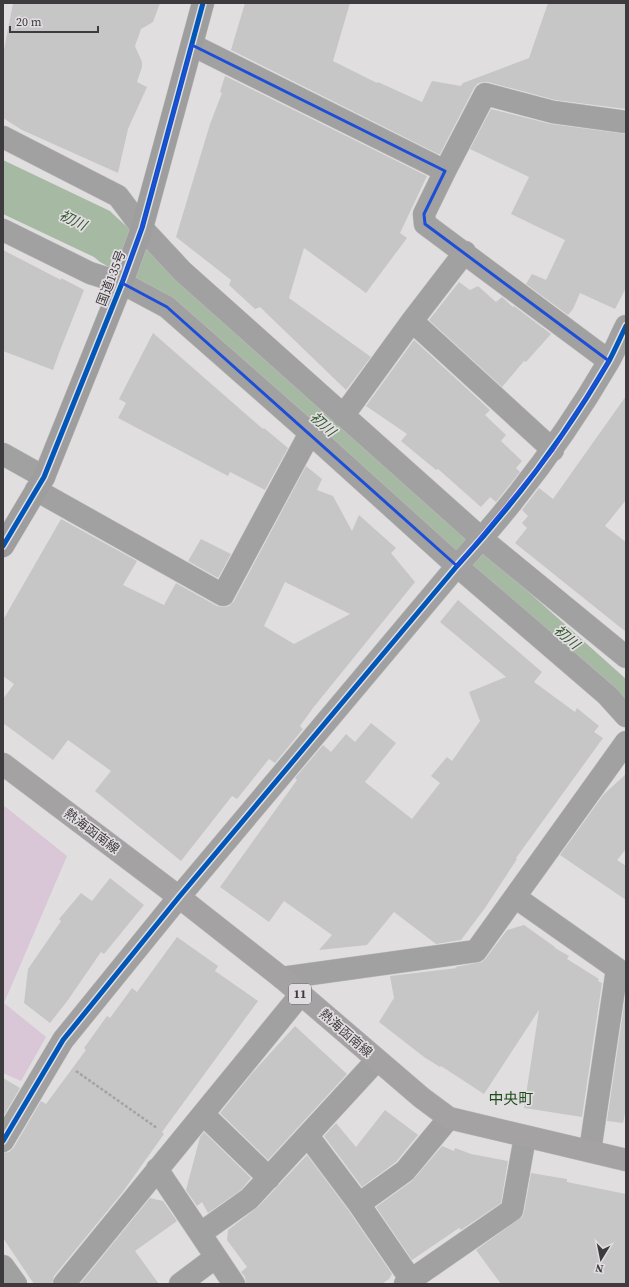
<svg xmlns="http://www.w3.org/2000/svg" width="629" height="1287" viewBox="0 0 629 1287" font-family="'Source Serif 4','Noto Sans JP',serif">
<rect width="100%" height="100%" fill="#e1dee0"/>
<path fill="#d9c6d6" d="M3 805 67 856 4 1003 46 1037 21 1081 3 1073Z"/>
<path fill="#a6baa3" d="M3 160 110 211 113 214 522 586 626 679V714L172 302 100 262 94 257 3 214Z"/>
<path fill="#c7c6c7" fill-rule="evenodd" d="M13 3H160L153 22 141 29 135 46 142 62V67L137 82 147 87 128 129 118 173 22 130 3 118V55Z
M245 3H350L333 61 377 83 378 82 422 102 432 81 461 86 463 83 529 58 548 3H626V109L555 100 488 82H482L477 84 474 88 440 154H438L231 50Z
M225 76 427 176 400 233 407 238 366 293 304 248 289 298 371 357 346 390 260 307 255 309 229 285 231 280 176 237 210 124 222 93 220 92Z
M491 109 551 124 626 134V288L615 309 580 293 573 309 568 315 526 284 532 274 546 280 565 240 511 214 529 177 470 149Z
M3 250 61 280V278L84 290 59 353 53 370 3 351Z
M459 282 470 290 478 286 496 302 502 297 513 307 514 306 551 334 526 362 524 361 502 387 429 320Z
M153 333 263 429 264 428 288 448 265 490 230 472 228 476 118 418 126 403 119 399Z
M414 340 490 410 485 415 506 435 501 441 522 461 516 468 520 472 496 502 490 497 481 507 438 469 436 470 401 441 407 434 366 406Z
M626 396V500L605 526 626 542V632L515 543 527 528 522 523 528 516 522 510 539 488 553 499Z
M306 466 322 479 317 490 333 496 352 531 359 515 396 548 391 553 415 582 313 708 300 726 303 729 275 763 269 759 237 799 232 796 181 861 95 791 111 771 68 740 53 760 3 723V699L14 684 3 676V620L61 519 137 561 123 585 164 605 176 583 217 606 223 607 229 606 234 601ZM285 582 350 614 294 644 264 626Z
M201 539 231 554 218 578 188 561Z
M458 600 542 672 534 682 575 712 577 708 599 726 594 732 603 738 516 858 517 859 485 908 461 940 436 944 394 912 367 945 319 950 332 935 284 901 269 922 220 887 297 780 295 778 323 745 331 752 346 734 355 742 371 723 396 743 365 782 412 819 440 783 431 776 447 757 452 761 480 721 469 692 506 677 440 622Z
M626 774V849L617 860 626 866V900L560 855 604 794Z
M110 878 144 905 104 954 101 952 68 1000 50 1023 24 1003 28 969 61 921 59 919 81 893 92 901Z
M524 925 555 947V948L569 956 567 959 599 979 598 981 602 983 582 1117 524 1108 539 1010 484 1094 441 1066 440 1067 424 1057 379 1022 394 998 390 976 457 968 455 967 482 962 486 958 507 930Z
M177 937 218 966 215 971 258 1001 162 1132 164 1134 122 1193 54 1276 52 1284H34L3 1238V1153L9 1152 14 1147 41 1101 46 1104 86 1050 84 1048 107 1016 110 1018 132 988 137 992Z
M625 998 626 1109 623 1123 607 1121Z
M295 1026 347 1074 268 1160 220 1113 253 1072Z
M3 1078 20 1088 3 1117Z
M385 1110 418 1135 396 1162 362 1187 324 1136 336 1123 356 1147Z
M204 1132 251 1178 241 1190 208 1213 202 1202 197 1206 186 1190 200 1137Z
M442 1146 454 1151 455 1148 471 1154 508 1161 501 1203 461 1230 459 1228 412 1260 376 1207 412 1181Z
M307 1155 349 1211 392 1274 389 1279 382 1284H246L245 1277 241 1272 247 1267 227 1240 228 1230 258 1207Z
M531 1173 567 1179V1182L626 1194V1284H501L476 1250 522 1217 524 1212Z
M150 1198 163 1201 177 1221 135 1251 159 1284H80Z"/>
<g fill="none" stroke-linecap="round" stroke-linejoin="round">
<g stroke="#bcbbbc" stroke-width="23">
<path id="minor" d="M192 45 445 171 424 214 425 224 609 361
M3 137 118 196 142 228 182 271 482 539 626 657
M445 171 485 94 553 112 626 122
M3 230 90 273 122 283 167 307 310 433 457 566 607 695 626 716
M412 321 553 450
M343 416 412 321 465 252
M3 454 44 477
M36 490 223 595 310 433
M515 897 626 975
M282 978 476 951 626 742
M203 1114 269 1178
M308 1136 359 1204 411 1280
M3 1141 63 1040 179 897 457 566C514 504 566 435 609 361 615 350 620 338 626 326
M590 1151 617 969
M157 1169 234 1284
M359 1204 405 1171 449 1118
M201 1233 249 1199 377 1060
M3 1266 16 1284
M64 1284 301 994
M180 1284 216 1257
M405 1284 512 1210 525 1137"/>
</g>
<g stroke="#bcbbbc" stroke-width="23">
<path id="major" d="M3 764 179 897 282 978 422 1098 449 1118 626 1160"/>
</g>
<g stroke="#bcbbbc" stroke-width="23">
<path id="highway" d="M3 546 44 477 122 283 142 228 203 3"/>
</g>
<path stroke="#a5a4a4" stroke-width="2.5" stroke-dasharray="3 2" stroke-linecap="butt" d="M76 1071 157 1128"/>
<use href="#minor" stroke="#a1a1a1" stroke-width="22"/>
<use href="#major" stroke="#a5a2a4" stroke-width="22"/>
<use href="#highway" stroke="#9f9e9f" stroke-width="22"/>
<g stroke="#e2dde1" stroke-width="8">
<path id="cycleway" d="M3 546 44 477 122 283 142 228 203 3
M3 1141 63 1040 179 897 457 566C514 504 566 435 609 361 615 350 620 338 626 326"/>
</g>
<use href="#cycleway" stroke="#0057b8" stroke-width="5"/>
</g>
<path fill="none" stroke="#1d4ed8" stroke-width="3" stroke-linejoin="round" d="M192 45 445 171 424 214 425 224 609 361 553 450 457 566 167 307 122 283 142 228Z"/>
<g text-anchor="middle" dominant-baseline="central" stroke-width="3.5" stroke-linejoin="round" paint-order="stroke">
<rect fill="#e2dde1" stroke="#6e6c6e" stroke-width="1" x="289" y="984" width="22" height="20" rx="3"/>
<g font-size="12" font-weight="bold" fill="#3d3b3d">
<text x="300" y="994">11</text>
</g>
<g font-size="13" fill="#3d3b3d" stroke="#e2dde1">
<text transform="translate(111 278) rotate(-69)">国道135号</text>
<text transform="translate(92 831) rotate(37)">熱海函南線</text>
<text transform="translate(346 1033) rotate(41)">熱海函南線</text>
</g>
<g font-size="14" font-style="italic" fill="#315b2c" stroke="#e2dde1">
<text transform="translate(73 220) rotate(26)">初川</text>
<text transform="translate(323 424) rotate(42)">初川</text>
<text transform="translate(567 637) rotate(41)">初川</text>
</g>
<g font-size="15" fill="#1e4f18" stroke="#e2dde1">
<text x="511" y="1098">中央町</text>
</g>
</g>
<rect width="629" height="1287" fill="none" stroke="#3d3b3d" stroke-width="8"/>
<g transform="translate(601 1259) rotate(190)" stroke="#e2dde1" stroke-width="3" paint-order="stroke">
<path d="M0-3L7 15L0 10L-7 15Z" fill="#3d3b3d"/>
<text y="-6" font-size="11" font-weight="bold" text-anchor="middle" fill="#3d3b3d">N</text>
</g>
<path d="M10 26v6h88v-6" fill="none" stroke="#3d3b3d" stroke-width="2"/>
<text x="16" y="26" font-size="12" fill="#3d3b3d" stroke="#e2dde1" stroke-width="3" paint-order="stroke">20 m</text>
</svg>
